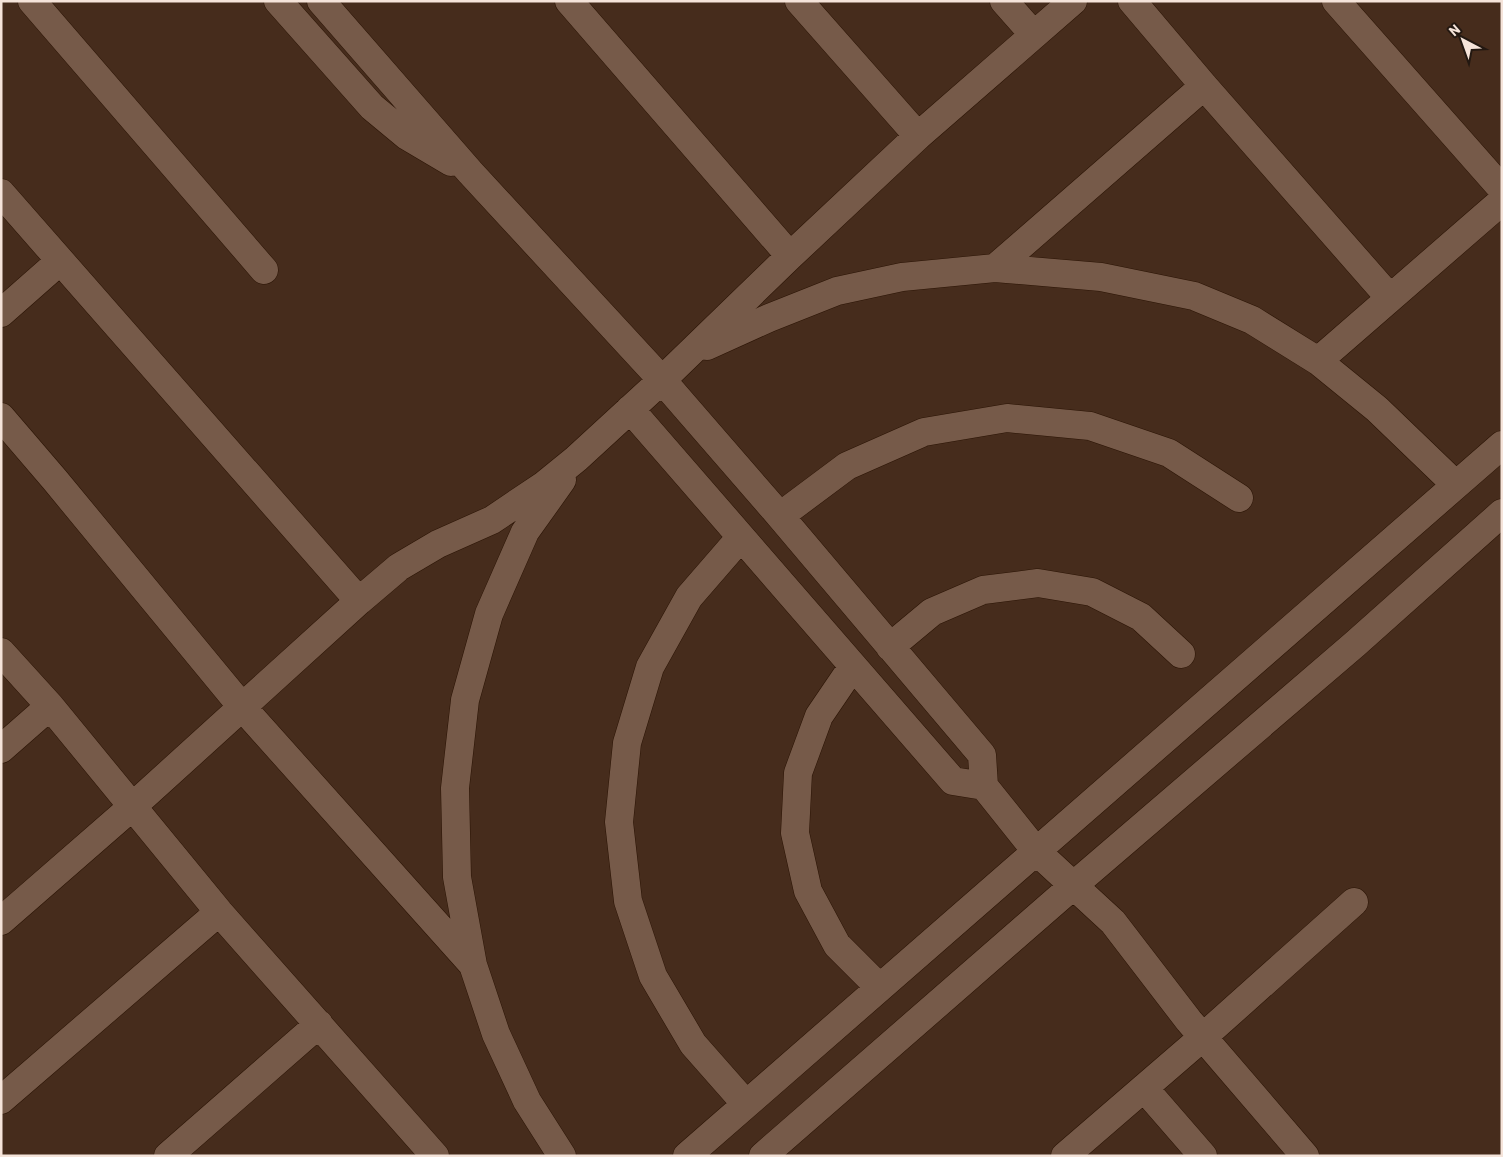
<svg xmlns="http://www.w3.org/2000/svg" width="1503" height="1157" viewBox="0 0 1503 1157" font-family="Barlow,sans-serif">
<rect width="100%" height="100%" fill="#462c1c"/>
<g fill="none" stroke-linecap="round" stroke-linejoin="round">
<g stroke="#2b1405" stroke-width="29">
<path id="minor" d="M32 1 264 270
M278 1 372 107 407 136 451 162
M321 1 470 172 662 380 780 516 982 755 984 786 1036 851 1113 922 1189 1021 1305 1156
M569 1 790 256
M799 1 918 136
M1004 1 1034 35
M1132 1 1204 86 1390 298
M1336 1 1502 189
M1 193 359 601
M995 268 1204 86
M1 313 60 261
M707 346 769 318 837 291 902 277 995 268 1101 277 1194 296 1252 320 1318 361 1377 409 1456 485
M1318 361 1502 201
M630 409 953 781 984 786
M1 417 55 480 243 708 473 965
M780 516 847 466 924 432 1007 418 1090 426 1169 453 1239 498
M741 537 689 597 650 667 627 743 619 822 628 901 653 976 693 1044 745 1103
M890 647 932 612 983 590 1038 583 1092 592 1141 617 1181 654
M1 652 50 706 219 912 435 1156
M853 666 819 716 798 773 795 833 808 891 837 945 879 987
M1 749 50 706
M1 921 133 806 359 601 399 567 438 544 492 520 544 485 576 459 662 380 790 256 918 136 1073 1
M1144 1088 1203 1156
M1 1100 219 912
M168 1156 319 1024
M562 1156 527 1101 496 1034 473 965 457 877 455 788 465 700 489 614 525 532 562 480
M687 1156 1502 445
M763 1156 1074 885 1355 644 1502 513
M1065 1156 1203 1037 1354 902"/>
</g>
<use href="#minor" stroke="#765a49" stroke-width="28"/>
</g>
<rect width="1503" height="1157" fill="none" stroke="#f5e4da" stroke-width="5"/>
<g transform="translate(1463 40) rotate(319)" stroke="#231811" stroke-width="4" paint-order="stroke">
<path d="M0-4L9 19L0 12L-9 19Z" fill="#f5e4da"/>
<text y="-8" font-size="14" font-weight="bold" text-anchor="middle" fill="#f5e4da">N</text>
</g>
</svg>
